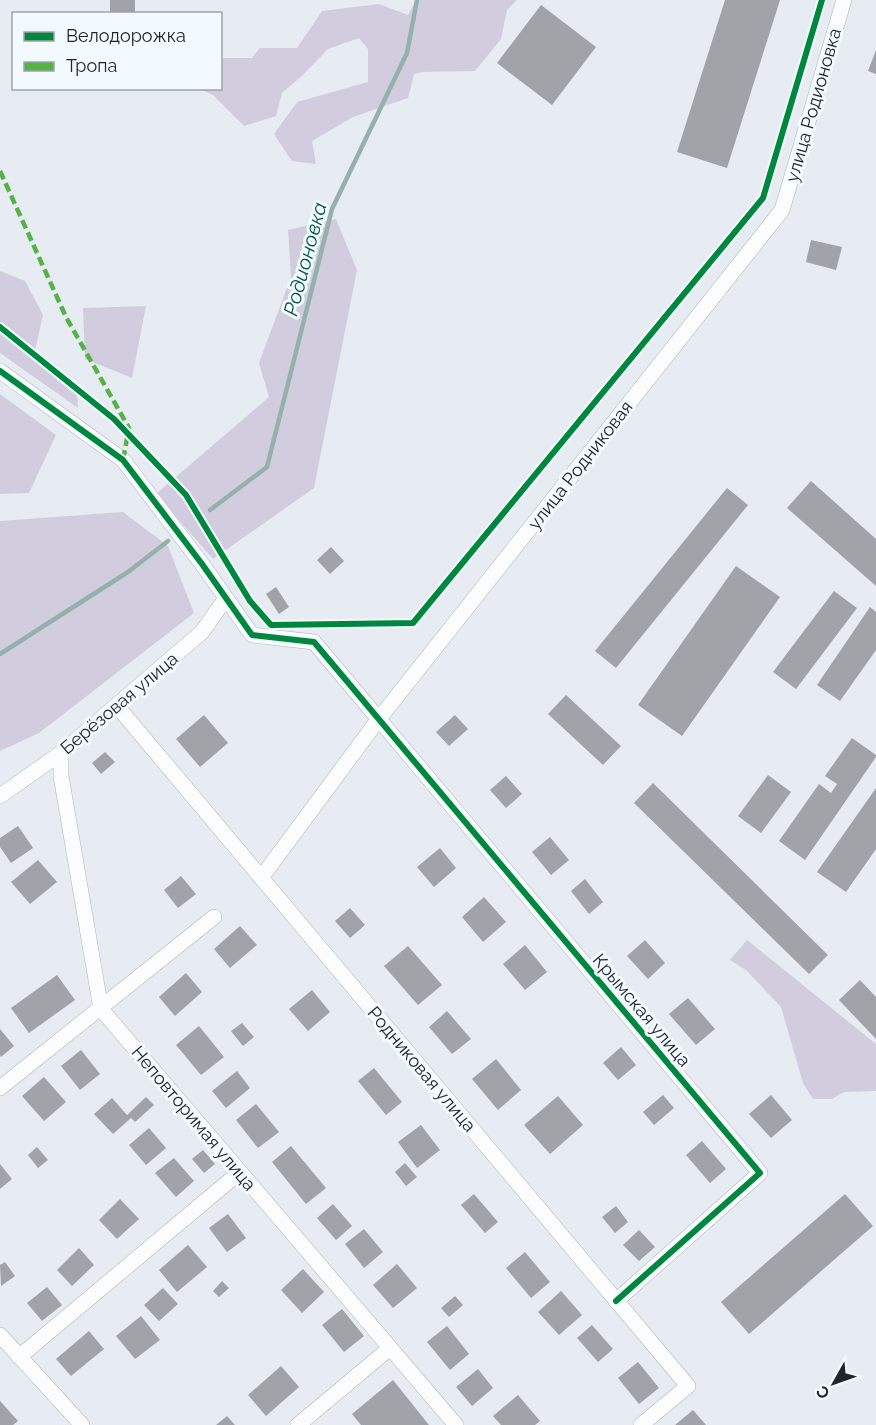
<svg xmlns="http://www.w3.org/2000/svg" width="876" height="1425" viewBox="0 0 876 1425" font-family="Raleway,sans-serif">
<rect width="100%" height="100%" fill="#e6ecf1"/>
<path fill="#d2cdde" d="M416 0H517L507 10 501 39 475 71 423 72 414 74 408 98 353 117 312 141 316 164 292 161 274 134 297 102 368 82V49L359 38 328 49 303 75 282 93 276 116 244 126 213 95 199 89 220 88 221 58H252L260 48H297L322 11 379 4 408 15Z
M336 219 357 270 314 488 213 559 156 494 269 397 259 363 291 277 288 230Z
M0 271 25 281 43 315 35 350 77 392 78 408 0 353Z
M146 306 132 378 85 359 83 308Z
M0 394 56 435 29 493 0 494Z
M123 512 168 546 194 613 39 733 0 751V521Z
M747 940 876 1044V1091L844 1092 832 1099H813L803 1083 781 1007 746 970 730 960Z"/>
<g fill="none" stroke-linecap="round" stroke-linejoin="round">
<path stroke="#94b2ab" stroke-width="4.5" d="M210 510 267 467 332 209 407 53 417 0
M0 654 128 572 168 541"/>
</g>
<path fill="#a0a3a7" d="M110 0H135V14H110Z
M725 0H780L727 168 677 152Z
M541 5 596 47 552 105 497 63Z
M876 50V74L868 71Z
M811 240 842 247 836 270 806 262Z
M811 481 876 539V586L787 508Z
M727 488 748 505 616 668 595 651Z
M331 547 344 561 330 574 317 560Z
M736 566 780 597 682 736 638 705Z
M276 587 289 607 279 614 266 594Z
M834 591 857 608 796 689 773 672Z
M870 607 876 612V650L840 701 817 685Z
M566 695 621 746 603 765 548 714Z
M204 715 228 743 200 767 176 739Z
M455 715 468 729 449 746 436 732Z
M852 738 876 755V757L805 860 779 841 819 784 831 793 837 784 825 776Z
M105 752 115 762 101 774 92 763Z
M768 775 791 792 761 833 738 816Z
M506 776 522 794 506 808 490 790Z
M653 783 828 955 809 974 634 803Z
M876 788V849L846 892 817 872Z
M18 826 33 848 11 863 0 847V838Z
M550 837 569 860 551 875 532 852Z
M440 848 456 868 434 887 417 867Z
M38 860 57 882 30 904 11 882Z
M181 876 196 894 178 908 164 890Z
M585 879 603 902 589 914 571 891Z
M484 897 506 922 483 942 462 917Z
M350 908 365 925 350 938 335 921Z
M240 926 257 945 230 968 214 949Z
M645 940 665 963 648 979 627 956Z
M525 945 547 972 525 990 503 964Z
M408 946 442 985 418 1005 384 966Z
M186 973 202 992 175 1016 159 997Z
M57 975 75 1000 29 1033 11 1008Z
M860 980 876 997V1039L839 1000Z
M312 990 330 1012 308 1031 289 1009Z
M688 998 715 1029 696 1045 669 1014Z
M447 1011 471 1039 452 1054 429 1027Z
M242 1023 254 1037 243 1046 231 1031Z
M199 1026 224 1057 201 1075 176 1045Z
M0 1029 14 1046 1 1057 0 1055Z
M621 1047 636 1065 618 1080 603 1063Z
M81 1050 100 1074 80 1090 61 1066Z
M496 1059 521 1090 498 1110 472 1079Z
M374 1068 402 1102 386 1115 358 1081Z
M237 1071 250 1088 226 1108 212 1091Z
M44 1077 66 1102 44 1121 22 1096Z
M663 1095 674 1108 654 1125 643 1112Z
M771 1095 792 1120 771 1138 749 1114Z
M558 1096 583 1125 550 1154 524 1125Z
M146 1097 154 1105 135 1122 131 1118 113 1134 94 1114 112 1098 127 1115Z
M256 1104 279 1132 258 1148 236 1120Z
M421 1125 440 1150 417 1168 398 1142Z
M149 1128 166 1148 146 1165 129 1145Z
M702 1141 726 1169 710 1183 686 1155Z
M291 1146 326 1188 306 1204 272 1162Z
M37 1147 48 1160 38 1168 28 1155Z
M203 1150 215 1164 204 1173 192 1159Z
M174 1158 194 1181 176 1197 155 1173Z
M405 1163 417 1177 406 1186 395 1172Z
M0 1164 12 1179 0 1189Z
M474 1194 498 1222 485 1233 461 1205Z
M845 1194 873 1226 749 1334 721 1302Z
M120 1199 139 1219 117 1239 99 1220Z
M333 1204 352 1226 336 1240 317 1218Z
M616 1206 628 1222 615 1233 602 1217Z
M228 1214 246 1238 227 1252 209 1228Z
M364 1229 383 1252 364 1268 345 1244Z
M639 1230 655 1247 639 1261 623 1245Z
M188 1245 207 1267 177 1292 159 1270Z
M79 1248 94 1265 72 1286 57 1270Z
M525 1252 550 1282 531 1298 506 1268Z
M5 1262 15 1276 1 1286 0 1265Z
M397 1264 417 1288 393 1308 373 1285Z
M303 1269 324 1292 302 1313 281 1290Z
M222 1281 229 1288 219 1297 213 1291Z
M47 1287 62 1305 42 1321 27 1303Z
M163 1288 178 1304 159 1321 144 1305Z
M561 1291 582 1315 559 1335 538 1312Z
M455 1296 463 1305 449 1317 441 1308Z
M342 1309 364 1336 344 1352 322 1325Z
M141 1316 160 1340 135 1359 116 1336Z
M592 1325 613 1349 598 1362 577 1338Z
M447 1326 469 1354 450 1370 427 1342Z
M89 1331 104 1349 71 1376 56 1359Z
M638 1362 659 1388 639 1404 618 1378Z
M281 1366 299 1387 266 1416 248 1395Z
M478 1369 493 1388 472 1406 456 1387Z
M393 1380 429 1425H361L352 1414Z
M518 1395 540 1421 535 1425H501L493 1416Z
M0 1401 18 1421 13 1425H0Z
M693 1410 706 1425H675Z
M227 1416 235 1425H216Z"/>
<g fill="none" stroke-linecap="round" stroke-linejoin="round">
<g stroke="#aeb3b7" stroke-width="16">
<path id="street" d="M0 371 123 460 202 564 252 635 314 642 760 1173 616 1301
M117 706 688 1386 641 1425
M61 753V776L101 1009 456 1425
M0 796 61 753 202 632 226 598
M261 878 378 720 782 210 844 0
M0 1088 214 917
M0 1335 82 1425
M19 1357 240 1172
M298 1425 390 1348"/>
</g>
<use href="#street" stroke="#fbfcfd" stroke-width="15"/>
<path stroke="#55b246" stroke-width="4.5" stroke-dasharray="9 4.5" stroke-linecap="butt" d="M0 171 66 317 129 428 123 460"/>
<g stroke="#f2f9ff" stroke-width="10">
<path id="cycleway" d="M0 327 114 419 186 495 250 601 271 625 413 623 763 198 822 0
M0 371 123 460 202 564 252 635 314 642 760 1173 616 1301"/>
</g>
<use href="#cycleway" stroke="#00873e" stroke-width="6"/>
</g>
<g text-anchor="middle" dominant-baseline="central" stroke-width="6" stroke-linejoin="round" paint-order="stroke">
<g font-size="18" fill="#212529" stroke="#f2f9ff">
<text transform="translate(813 105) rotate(-74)">улица Родионовка</text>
<text transform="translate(580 465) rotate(-52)">улица Родниковая</text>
<text transform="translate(119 703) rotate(-40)">Берёзовая улица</text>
<text transform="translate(642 1010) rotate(50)">Крымская улица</text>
<text transform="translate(422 1069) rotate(50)">Родниковая улица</text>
<text transform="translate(194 1118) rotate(50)">Неповторимая улица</text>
</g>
<g font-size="20" font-style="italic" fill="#005545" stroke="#f2f9ff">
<text transform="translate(305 259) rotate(-75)">Родионовка</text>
</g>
</g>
<rect x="12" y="12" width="210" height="78" fill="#f2f9ff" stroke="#9ea4a9" stroke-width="1.5"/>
<rect x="24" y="32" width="30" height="9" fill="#00873e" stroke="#9ea4a9" stroke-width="1.5"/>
<text x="66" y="42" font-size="18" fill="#212529">Велодорожка</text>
<rect x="24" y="62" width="30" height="9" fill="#55b246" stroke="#9ea4a9" stroke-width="1.5"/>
<text x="66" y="72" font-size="18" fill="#212529">Тропа</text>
<g transform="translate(834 1383) rotate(230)" stroke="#f2f9ff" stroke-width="4.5" paint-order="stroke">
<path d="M0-4.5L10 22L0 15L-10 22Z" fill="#212529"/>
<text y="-9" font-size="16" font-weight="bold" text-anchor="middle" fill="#212529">С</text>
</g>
</svg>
